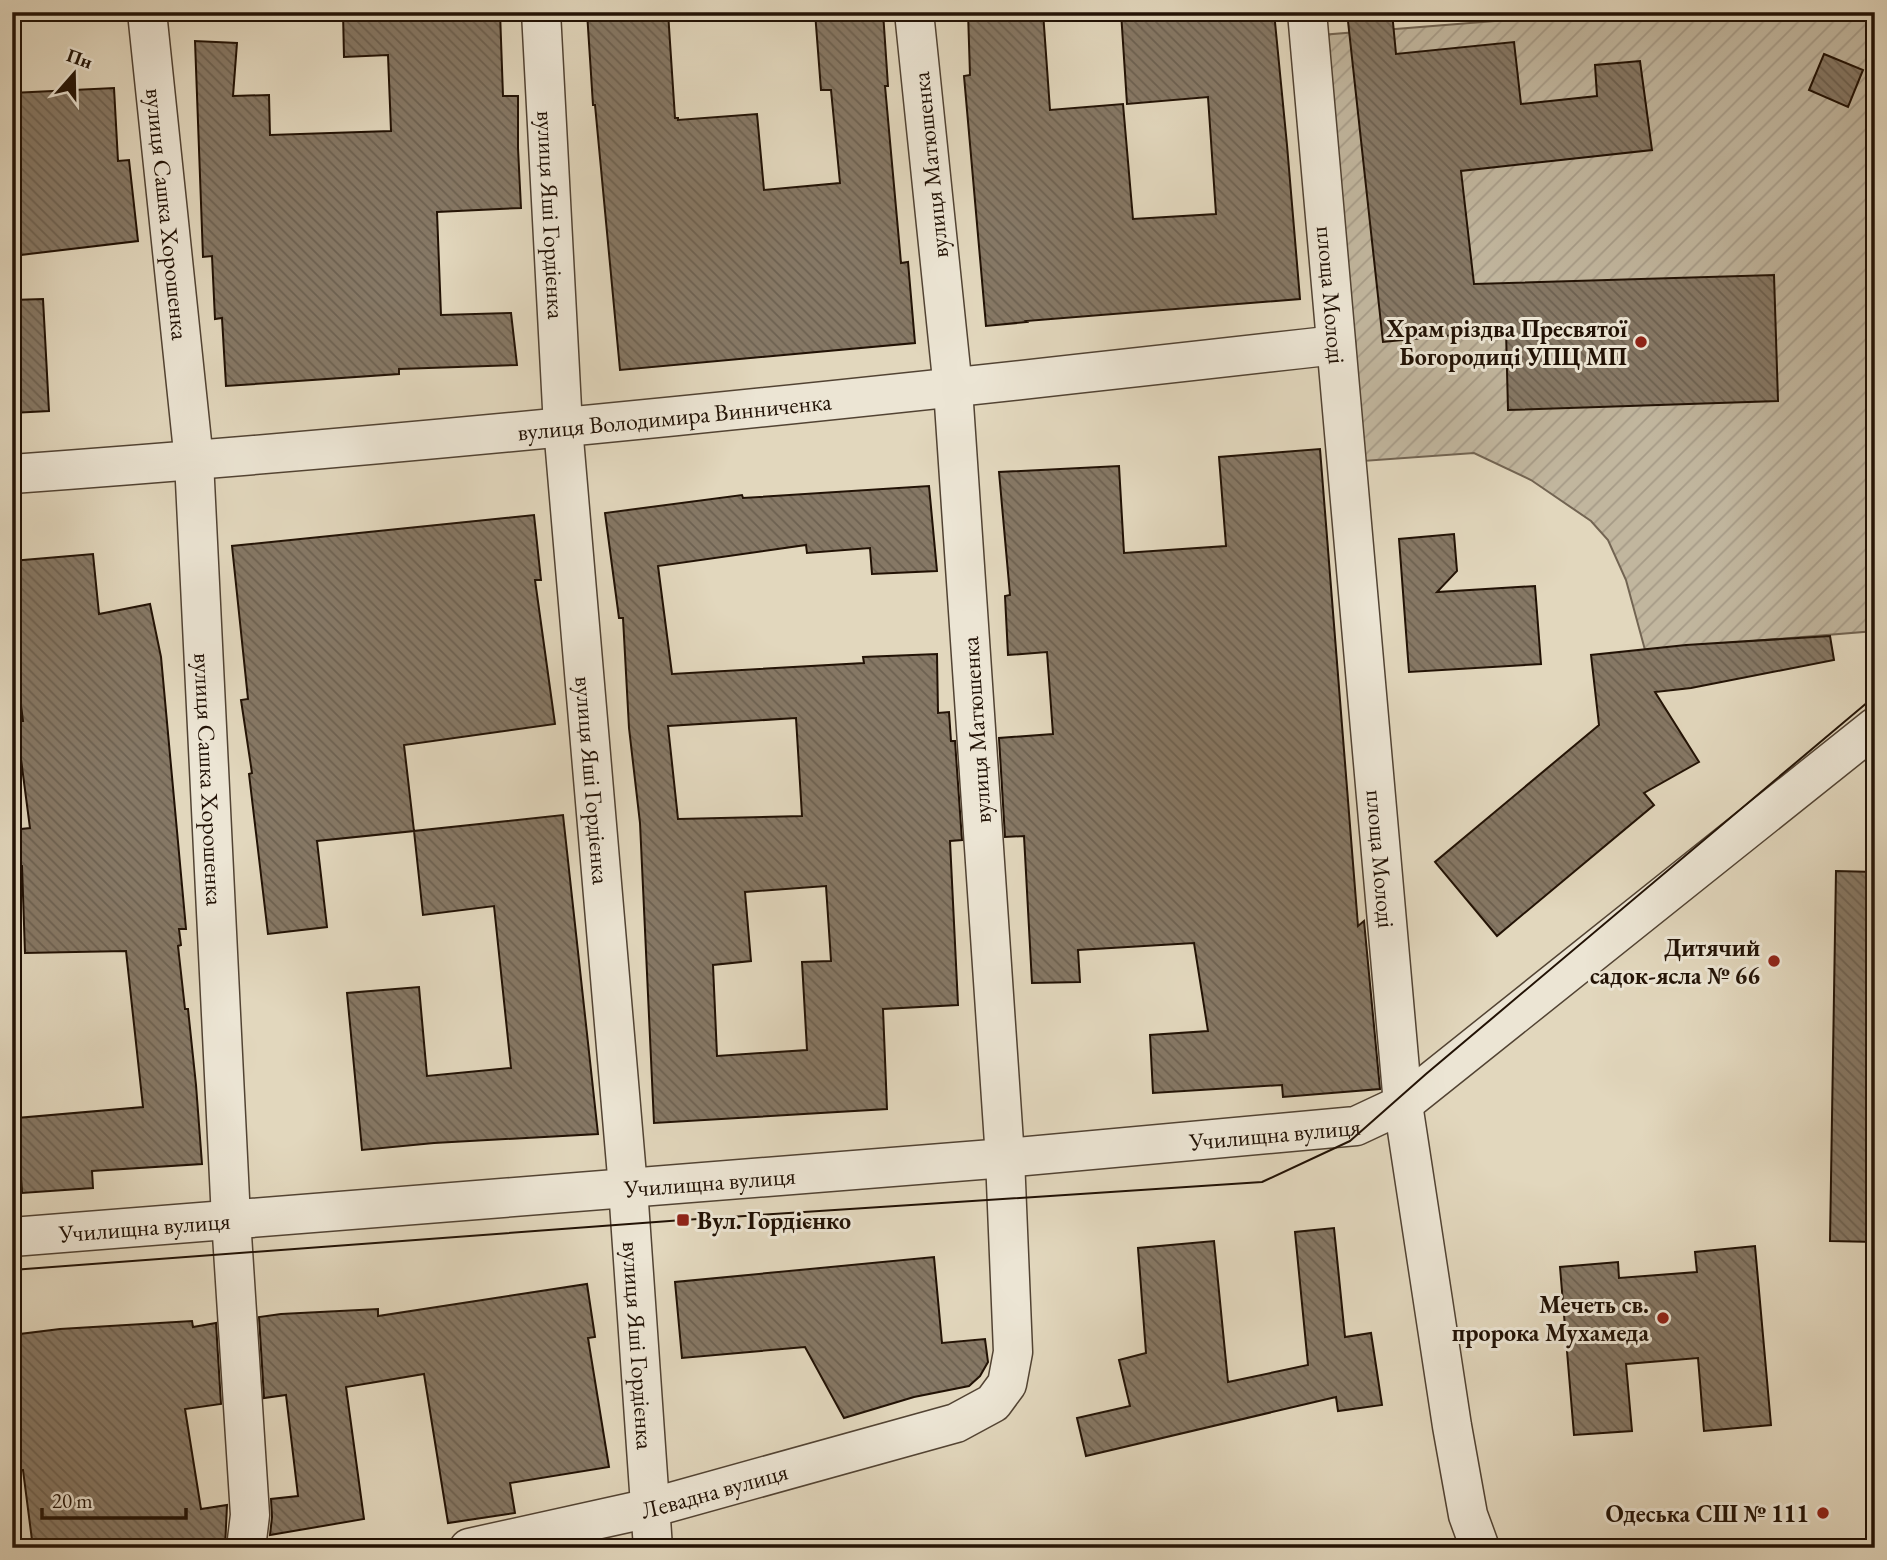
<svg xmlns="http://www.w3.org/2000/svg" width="1887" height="1560" viewBox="0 0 1887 1560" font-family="'EB Garamond',serif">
<defs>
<pattern id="garden-furrows" width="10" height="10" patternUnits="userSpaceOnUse" patternTransform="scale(1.75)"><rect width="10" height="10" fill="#c1b69e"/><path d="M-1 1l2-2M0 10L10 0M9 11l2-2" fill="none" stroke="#a69b87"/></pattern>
<pattern id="building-back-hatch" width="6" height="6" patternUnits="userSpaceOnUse" patternTransform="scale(1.75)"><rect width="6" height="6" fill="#867865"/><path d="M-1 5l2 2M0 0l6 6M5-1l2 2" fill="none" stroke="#6d6151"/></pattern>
</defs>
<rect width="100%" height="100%" fill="#e2d7bd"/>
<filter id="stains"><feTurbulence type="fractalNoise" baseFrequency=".00286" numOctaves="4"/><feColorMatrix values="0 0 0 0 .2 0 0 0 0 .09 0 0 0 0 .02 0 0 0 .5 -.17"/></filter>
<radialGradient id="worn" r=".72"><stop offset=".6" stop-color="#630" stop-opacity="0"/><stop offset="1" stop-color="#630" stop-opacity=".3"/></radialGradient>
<path fill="url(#garden-furrows)" stroke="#726452" stroke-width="2" d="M1606 12H1875V631L1645 650 1626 580 1608 540 1591 521 1531 480 1474 453 1349 462 1321 35Z"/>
<path fill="url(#building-back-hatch)" stroke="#221205" stroke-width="2" fill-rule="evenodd" d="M343 12H500L503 96H518V148L521 208 437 212 441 315 511 313 517 365 399 369V374L226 386 222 318 215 319 212 256 203 257 195 41 237 43 233 96 269 95 270 135 391 131 388 55 344 57Z
M587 12H668L675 118H678V120L757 114 764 190 840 183 831 90H821L815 12H883L888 86H885L901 263 908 262 915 343 620 370 595 105H593Z
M968 12H1043L1050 110 1123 104 1133 219 1216 214 1208 97 1127 104 1121 12H1274L1287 145 1300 299 1026 321 1027 322 986 326 964 76 970 75Z
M1347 12H1392L1396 54 1514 42 1521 104 1597 96 1595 65 1640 61 1652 150 1461 171 1474 284 1774 275 1778 401 1508 410 1506 330 1383 342Z
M1824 54 1863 70 1848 107 1809 90Z
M114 88 118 161 129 160 138 241 12 256V93Z
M43 299 49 411 12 413V300Z
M1320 449 1358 926 1364 921 1380 1089 1283 1097 1282 1085 1153 1093 1150 1035 1208 1031 1194 943 1078 950 1080 982 1032 983 1024 836 1005 837 999 738 1053 734 1047 652 1008 655 1005 596 1010 595 999 472 1119 466 1124 553 1226 546 1219 457Z
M929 486 937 571 872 574 870 548 807 553 806 545 658 566 672 674 864 663 863 657 937 654 938 713 949 712 951 741H955L962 840 950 841 958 1005 883 1009 887 1109 654 1123 640 823 629 728 623 618H619L605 513 742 495 743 498ZM796 718 802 816 678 819 668 726ZM826 886 831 961 802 962 807 1050 717 1056 713 965 751 961 745 892Z
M534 515 541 580H535L555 724 404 745 414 831 317 841 327 927 268 934 249 774 252 773 241 700 248 699 232 546Z
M1454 534 1457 571 1437 592 1535 586 1541 664 1409 672 1399 539Z
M93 554 99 614 150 604 161 657 186 929H179L181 945 178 946 185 1009H188L196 1085 202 1164 92 1171 93 1188 22 1193 17 1118 143 1107 126 951 25 953 22 866 12 867V830L30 828 16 721H23L12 635V561Z
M1830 636 1834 660 1691 688 1655 692 1699 762 1644 793 1654 805 1497 936 1435 862 1599 725 1591 655 1686 645Z
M563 815 598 1134 434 1143 362 1150 347 993 419 987 427 1076 511 1068 494 906 423 915 414 831Z
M1836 871 1875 872V1242L1830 1241Z
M1334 1228 1345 1337 1371 1333 1382 1405 1338 1411 1336 1397 1086 1456 1077 1418 1130 1406 1119 1360 1146 1353 1138 1248 1214 1241 1228 1382 1308 1365 1295 1232Z
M1755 1246 1771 1425 1704 1431 1698 1358 1626 1364 1632 1431 1574 1435 1560 1267 1618 1262 1619 1278 1697 1272 1695 1252Z
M934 1257 942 1343 985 1339 988 1362 980 1376 969 1386 914 1397 844 1418 805 1347 682 1358 675 1282Z
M587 1284 595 1337 588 1338 609 1467 510 1483 515 1513 448 1523 424 1374 346 1387 364 1519 270 1535 272 1517 271 1499 298 1496 286 1395 264 1398 259 1317 281 1314 378 1309V1316Z
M192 1321 193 1327 216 1323 221 1404 185 1409 201 1509 227 1505 225 1548H33L23 1470 12 1471V1335L60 1329Z"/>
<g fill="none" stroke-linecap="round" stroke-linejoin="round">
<g stroke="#524333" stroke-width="41">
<g id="minor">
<path id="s1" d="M147 12 194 461 231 1219 250 1515 246 1548"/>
<path id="s2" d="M541 12 563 427 628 1188 653 1548"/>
<path id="s3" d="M1307 12 1403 1104 1452 1426 1468 1515 1480 1548"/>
<path id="s4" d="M12 474C454 442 895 395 1336 345"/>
<path id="s5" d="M12 1237 1005 1158 1356 1126 1403 1104 1875 727"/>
<path id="s6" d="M469 1548 650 1508 956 1423 993 1403 1007 1384 1013 1352 1005 1158 953 389 914 12"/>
</g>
</g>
<use href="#minor" stroke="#ece5d4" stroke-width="38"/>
<path stroke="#221205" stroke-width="2" d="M12 1270 683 1220 1262 1182 1350 1141 1426 1074 1875 696"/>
</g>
<g fill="#8f2418" stroke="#ece5d4" stroke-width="2.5">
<circle cx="1641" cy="342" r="7"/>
<circle cx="1774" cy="961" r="7"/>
<rect x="676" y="1213" width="14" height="14" rx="3.5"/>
<circle cx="1663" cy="1318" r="7"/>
<circle cx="1823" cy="1513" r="7"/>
</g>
<g text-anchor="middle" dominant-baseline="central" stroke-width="6" stroke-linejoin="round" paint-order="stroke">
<g font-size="24" fill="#221205" stroke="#ece5d4">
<text transform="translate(930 165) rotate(-96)">вулиця Матюшенка</text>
<text stroke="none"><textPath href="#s1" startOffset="203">вулиця Сашка Хорошенка</textPath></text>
<text stroke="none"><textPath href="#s2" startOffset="203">вулиця Яші Гордієнка</textPath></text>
<text stroke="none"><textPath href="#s3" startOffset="284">площа Молоді</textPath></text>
<text stroke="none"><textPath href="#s4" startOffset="665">вулиця Володимира Винниченка</textPath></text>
<text transform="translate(976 730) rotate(-94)">вулиця Матюшенка</text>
<text stroke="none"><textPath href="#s1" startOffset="770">вулиця Сашка Хорошенка</textPath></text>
<text stroke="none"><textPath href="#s2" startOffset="770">вулиця Яші Гордієнка</textPath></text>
<text stroke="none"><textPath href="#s3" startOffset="850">площа Молоді</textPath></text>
<text stroke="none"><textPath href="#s5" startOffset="1267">Училищна вулиця</textPath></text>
<text stroke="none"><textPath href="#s5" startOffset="700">Училищна вулиця</textPath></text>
<text stroke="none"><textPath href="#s5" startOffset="133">Училищна вулиця</textPath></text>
<text stroke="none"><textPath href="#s2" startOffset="1337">вулиця Яші Гордієнка</textPath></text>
<text stroke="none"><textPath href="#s6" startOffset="252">Левадна вулиця</textPath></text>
</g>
<g font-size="24" font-weight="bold" fill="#221205" stroke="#ece5d4" text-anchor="end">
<text x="1627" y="328">Храм різдва Пресвятої<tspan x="1627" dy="28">Богородиці УПЦ МП</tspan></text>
<text x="1760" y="947">Дитячий<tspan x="1760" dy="28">садок-ясла № 66</tspan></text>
<text x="697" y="1220" text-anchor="start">Вул. Гордієнко</text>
<text x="1649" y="1304">Мечеть св.<tspan x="1649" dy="28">пророка Мухамеда</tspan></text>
<text x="1809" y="1513">Одеська СШ № 111</text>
</g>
</g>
<rect width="1887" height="1560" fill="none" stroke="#e2d7bd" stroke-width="42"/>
<rect x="14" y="14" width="1859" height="1532" fill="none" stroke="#221205" stroke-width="3.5"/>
<rect x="21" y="21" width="1845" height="1518" fill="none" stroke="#221205" stroke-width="2"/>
<g transform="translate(74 74) rotate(20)" stroke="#ece5d4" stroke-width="5" paint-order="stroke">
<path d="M0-5L12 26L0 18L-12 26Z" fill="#221205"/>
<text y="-10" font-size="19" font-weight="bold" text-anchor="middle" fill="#221205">Пн</text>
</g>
<path d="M42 1508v10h144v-10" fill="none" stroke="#221205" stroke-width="3.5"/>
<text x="52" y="1508" font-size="21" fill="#221205" stroke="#ece5d4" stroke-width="5" paint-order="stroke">20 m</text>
<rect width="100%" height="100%" filter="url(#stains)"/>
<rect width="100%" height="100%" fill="url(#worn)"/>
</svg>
